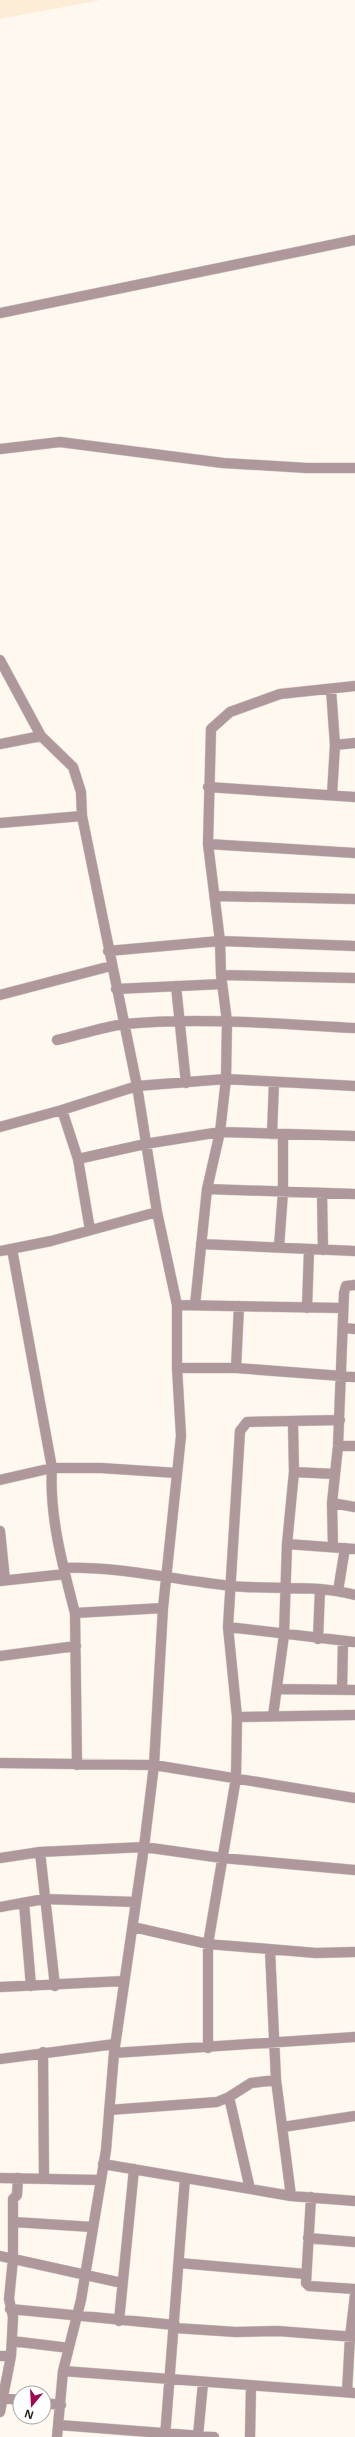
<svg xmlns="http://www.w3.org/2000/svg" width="355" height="2437" viewBox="0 0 355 2437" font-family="'Open Sans',sans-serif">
<rect width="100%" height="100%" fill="#fff8ef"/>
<path fill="#fdecd6" d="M0 0H101L0 19Z"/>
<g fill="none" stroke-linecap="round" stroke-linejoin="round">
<g stroke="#d8d1c9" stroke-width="11">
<path id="minor" d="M0 313 355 240
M0 449 60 442 223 463 307 468H355
M0 660 41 736 73 767 81 792 82 816 137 1086 157 1212 177 1305V1368L181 1436 163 1608 154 1765 144 1847 114 2053 106 2150 81 2300 63 2371 57 2437
M331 689 335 745
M0 744 41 736
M208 787 355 797
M332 795 335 745 355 743
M0 823 82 816
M208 844 355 853
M215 896 355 899
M108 951 220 941 355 946
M221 975 355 978
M176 986 186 1083
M116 989 222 984
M0 995 111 966
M57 1040C79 1035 102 1027 125 1024 201 1017 278 1024 355 1028
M62 1110 78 1159
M0 1127 62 1110 137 1086 226 1079 355 1086
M272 1134 274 1082
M207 1189 355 1194
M322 1193 323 1250
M90 1230 78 1159 145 1144 220 1132 355 1136
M201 1244 355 1251
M279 1247 283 1192V1134
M12 1249 52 1468C49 1516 63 1567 75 1613
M0 1251 51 1241 157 1212
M177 1305 343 1308
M195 1305 207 1189 220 1132 226 1079 227 1021 221 975 220 941 208 844 211 729 230 712 280 694 355 686
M307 1308 309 1250
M343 1328 355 1329
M177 1368H236L355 1377
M236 1368 239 1306
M338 1446H355
M294 1472 334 1474
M0 1480 52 1468H101L177 1473
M332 1503 355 1507
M0 1531 5 1580
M287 1544 355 1549
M333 1547 332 1503 338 1446 344 1293 346 1286 355 1285
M64 1568C120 1566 175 1580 231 1586 272 1590 314 1584 355 1595
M0 1581 65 1574
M338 1591 345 1548
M228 1627 355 1642
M318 1639 320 1589
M0 1656 76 1646
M277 1689 355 1690
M342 1690 343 1642
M273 1716 284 1635 287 1544 294 1472 293 1423
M237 1717 355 1715
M0 1763 154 1765 355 1798
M77 1765 75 1613 163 1608
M40 1852 55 1986
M0 1858 40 1852 144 1847 222 1858 355 1870
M24 1903 31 1986
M0 1907 44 1899 136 1902
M133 1927 208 1944 316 1953 355 1952
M270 1950 276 2080 291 2196
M0 1987 124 1981
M208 2048V1944L236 1778 237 1717 228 1627 240 1431 247 1422 340 1420
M43 2052 44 2179
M114 2053 355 2037
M0 2059 115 2044
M229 2097 250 2189
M109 2110 217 2102 229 2097 251 2083 276 2080
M283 2127 355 2116
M103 2164 291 2196 355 2201
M0 2178 99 2180
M311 2197 306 2283 309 2286 355 2289
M14 2222 92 2227
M308 2238 355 2242
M0 2256 122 2283
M179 2263 305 2274
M10 2309 175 2325
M119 2321 134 2169
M175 2328 236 2332 278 2331 355 2337
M12 2341 69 2348
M0 2356H11
M63 2371 355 2393
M347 2392 350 2337 355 2295
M2 2398 20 2400
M44 2403 61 2405
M0 2412 11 2356 13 2317 9 2299 13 2259V2199L17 2195 18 2178
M59 2425 214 2437
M198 2436 203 2383
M165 2437 185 2178
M250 2437 251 2386"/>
</g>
<use href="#minor" stroke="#ae989b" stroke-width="10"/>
</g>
<g transform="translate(32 2405) rotate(198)"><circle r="19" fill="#ffffff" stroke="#a9a7a3"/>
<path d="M0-3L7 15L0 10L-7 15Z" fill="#9e0952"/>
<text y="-6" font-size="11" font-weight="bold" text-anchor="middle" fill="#28221a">N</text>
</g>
</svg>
